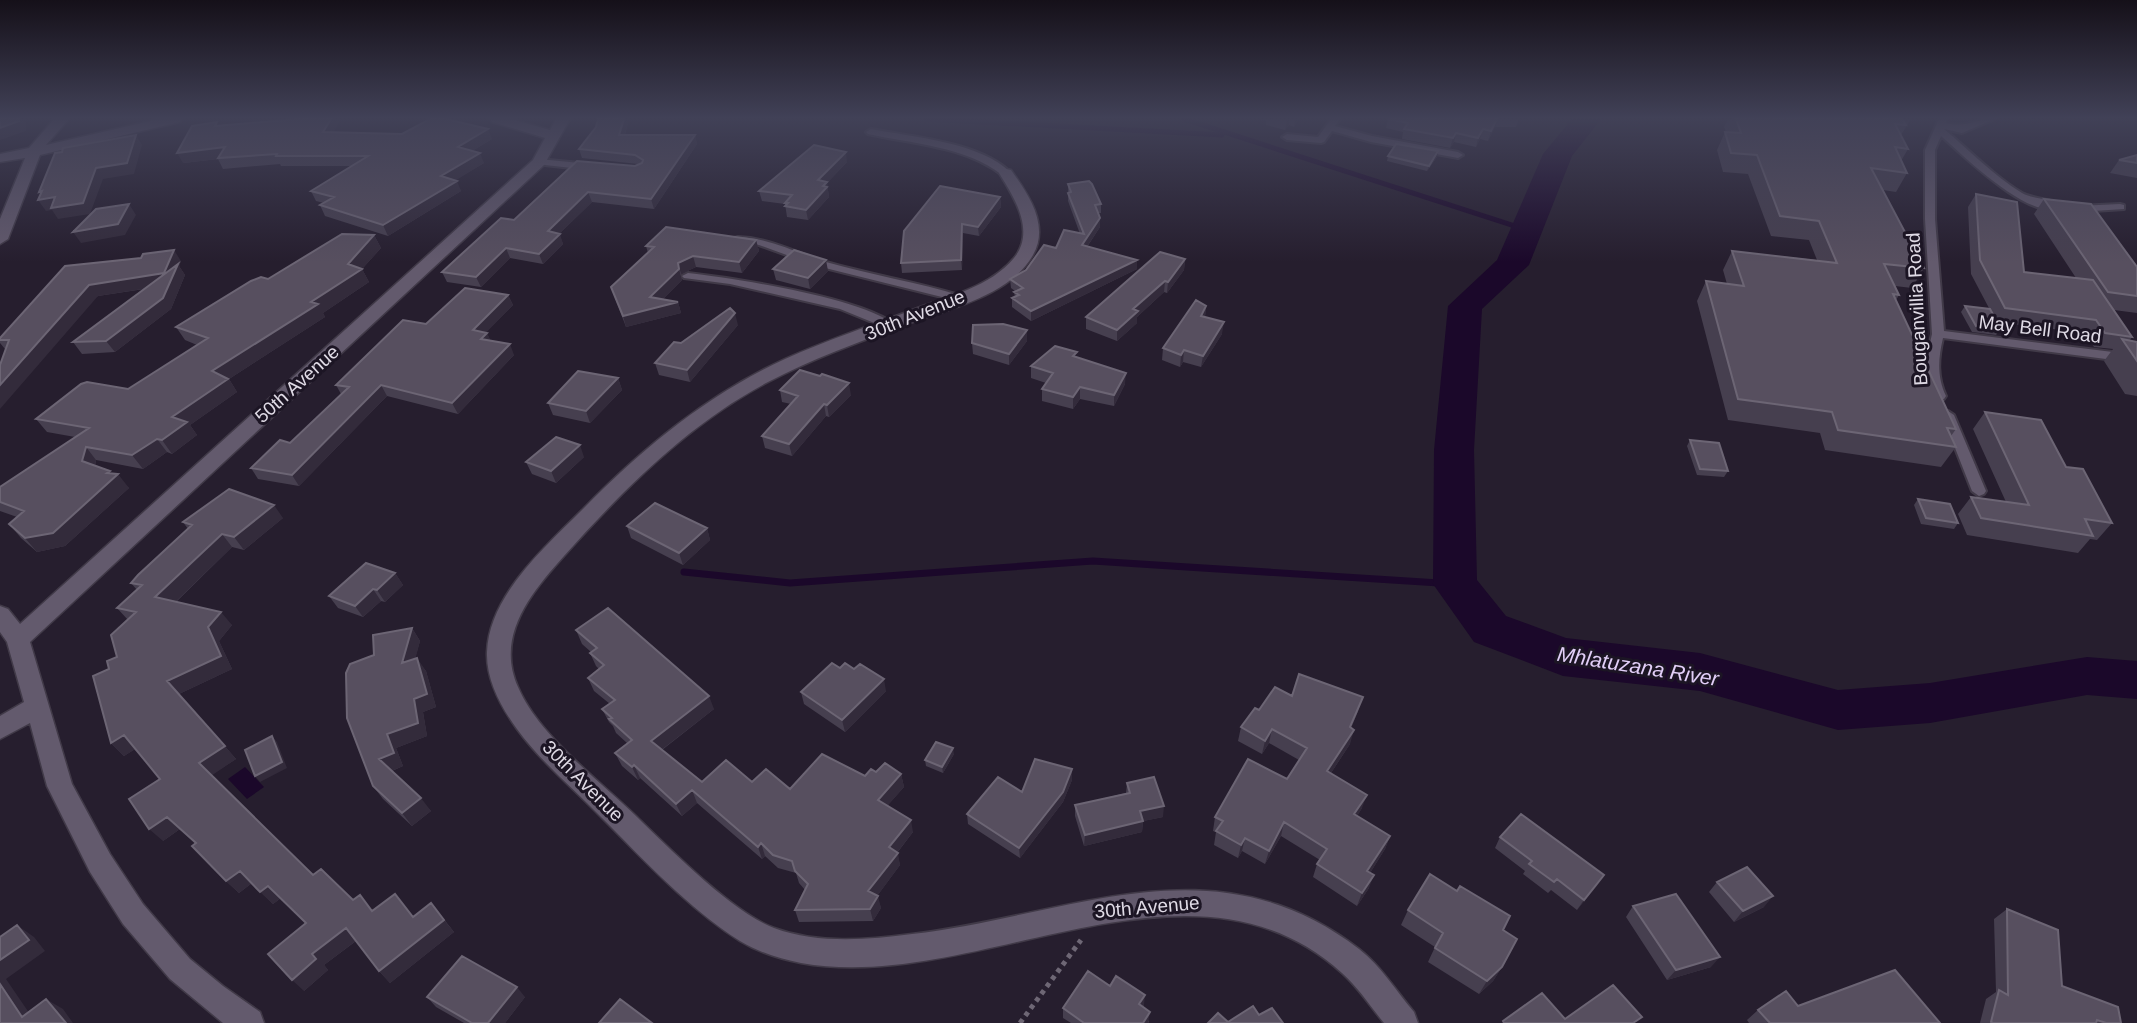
<svg xmlns="http://www.w3.org/2000/svg" width="2137" height="1023" viewBox="0 0 2137 1023" font-family="Helvetica,sans-serif">
<rect width="100%" height="100%" fill="#261e2e"/>
<path fill="#1b082a" d="M245 767 264 787 247 799 228 779Z"/>
<g fill="none" stroke-linecap="round" stroke-linejoin="round">
<path stroke="#1b082a" stroke-width="5" d="M926 119 1222 135
M1184 119 1527 230"/>
<path stroke="#1b082a" stroke-width="7" d="M684 572 790 583 1093 561 1455 584"/>
<path fill="#1b082a" fill-rule="evenodd" d="M1572 119H1601L1572 156 1529 265 1482 309 1474 450 1477 580 1506 616 1566 638 1700 653 1838 690 1930 683 2087 657 2137 661V699L2087 695 1930 723 1838 730 1700 691 1563 676 1474 642 1433 584 1434 450 1448 306 1497 260 1543 154Z"/>
<g stroke="#413a48" stroke-width="4">
<path id="service" d="M1331 119H1340L1335 126 1372 136 1458 152 1463 155 1458 158 1371 142 1332 131 1324 142 1321 143 1287 140 1282 137 1287 134 1318 137Z
M1939 119H1947L1946 123C1967 128 1975 119 1995 119L1962 133 1944 129C1969 150 1994 176 2022 193 2035 200 2052 198 2063 206 2034 226 1963 155 1941 136L1935 150V219L1944 331 2137 355V363L1943 338C1938 359 1937 377 1946 396L1944 399H1936L1928 383 1927 356 1932 334 1925 219V150Z
M871 129C912 137 981 142 1011 173L1002 175C965 146 913 144 868 134L866 132Z
M539 159 590 164 595 167 590 170 536 164V160Z
M2120 204 2124 205V209L2078 212 2073 209 2078 206Z
M738 237C770 238 796 253 826 262 871 275 917 282 962 296L964 298 958 301 817 266 759 245 734 242V238Z
M688 273C733 278 863 298 895 325L889 329 840 309 730 284 684 278 682 276Z
M1948 411 1954 415 1986 491 1984 494 1979 496 1972 491 1942 415Z"/>
</g>
<g stroke="#413a48" stroke-width="3">
<path id="minor" d="M54 119H69L46 145 159 119H182L180 122 40 155 8 239 0 244V219L25 158 0 162V154L29 148Z
M490 119H511L550 130 556 119H570L544 165 30 642 72 784 110 854 143 904 190 959 223 986 260 1012 264 1023H223L170 979 123 924 90 872 47 786 30 723 0 739V716L24 702 7 642 0 632V606L8 609 20 624 533 160 545 138 492 122Z
M1006 169 1011 170C1028 194 1050 225 1033 255 1009 297 947 309 905 325 859 342 812 359 768 382 688 424 623 490 564 556 531 593 495 636 518 687 539 736 599 780 637 817 669 848 733 913 774 928 817 944 867 940 912 934 1070 916 1213 837 1359 949 1381 966 1396 991 1414 1012L1418 1023H1384C1370 1006 1358 987 1342 973 1189 835 977 995 801 963 780 959 758 952 740 941 688 908 644 860 601 817 573 788 541 762 517 729 501 707 486 680 487 652 489 595 546 546 584 508 643 448 707 395 785 359 827 340 872 325 915 309 949 296 990 287 1014 258 1036 231 1014 197 999 173Z"/>
</g>
<path stroke="#6e6775" stroke-width="5" stroke-dasharray="4.5 4.5" stroke-linecap="butt" d="M1020 1023 1081 940"/>
<use href="#service" fill="#635a6d" fill-rule="evenodd"/>
<use href="#minor" fill="#635a6d" fill-rule="evenodd"/>
</g>
<path fill="#463f4f" d="M629 119 625 135H695L697 144 654 209 592 202 559 234 563 244 543 264 510 258 481 287 447 282 442 272 514 220 638 164 582 158 579 149Z
M1259 119H1299L1294 127 1289 125 1285 130 1266 125V120Z
M1388 119H1519L1516 127H1495L1488 141 1480 139 1476 147 1454 142 1450 148 1402 139 1403 132 1386 128Z
M1728 119H1911L1901 135 1908 149 1901 161 1907 173 1896 192 1883 190 1924 268 1912 288 1895 286 1899 295 1896 300 1956 429 1951 436 1956 447 1941 467 1825 450 1820 433 1728 420 1697 301 1706 281 1727 284 1723 270 1732 251 1817 260 1809 240 1771 236 1748 174 1723 172 1717 150 1725 132H1726L1724 127Z
M219 125 333 132 492 139 472 151 484 163 455 180 461 191 388 236 325 216 320 205 324 203 316 201 311 191 351 166H281L280 164 223 169 218 159 183 163Z
M1438 151 1437 157 1427 171 1387 161 1388 156Z
M2137 155V178L2110 173 2119 160Z
M847 162 827 183 829 197 808 220 787 217 785 204 762 201 759 191Z
M1068 184 1101 204V213H1098L1100 227 1087 247 1137 260V269L1031 321 1012 307V298L1015 297 1014 292 1015 291 1011 288 1010 279 1026 270 1056 248 1080 234 1068 201Z
M1976 194 2024 272 2076 278 2034 214 2044 199 2137 267V313L2114 310 2132 337 2130 340 2137 342V396L2125 394 2104 361 2113 349 2094 347 2085 333 1996 322 2001 329 1996 335 1972 332 1961 312 1965 306 1990 310 1971 274 1968 207Z
M1000 197 1001 207 979 236 963 233 962 270 902 273 901 263Z
M374 235 381 248 362 269 369 282 323 313 325 317 229 379 237 392 190 425 197 435 172 454 167 452 143 469 96 460 95 466 111 473 129 488 65 546 37 552 21 538 9 524 17 517 0 511V487L75 437 47 432 36 419 128 389 197 345 185 340 176 327 268 279Z
M756 240 759 251 742 273 696 267 681 274 682 280 663 299 678 302 681 313 626 327 611 287 648 253 646 246Z
M141 258 181 261 179 266 185 275 171 309 115 352 82 354 73 342 144 289 98 296 5 349 0 343V338Z
M1185 259 1184 270 1167 293 1164 292 1137 317V323L1117 341 1086 329V317Z
M773 269 828 271 810 289 776 280Z
M508 295 513 305 486 332 490 340 514 355 458 414 387 396 299 486 258 479 251 468 290 443 341 394 336 385Z
M1206 306 1205 317 1222 334 1201 367 1183 362 1180 367 1162 360 1163 348Z
M738 325 690 382 659 375 655 363 681 343Z
M1027 341 1009 365 973 354 972 343Z
M1077 358 1125 384 1114 406 1080 399 1073 409 1042 401V389L1046 383 1031 378V366Z
M618 378 622 390 590 423 553 415 548 403Z
M780 390 851 395 829 417 826 416 792 456 765 448 762 436 791 404 782 402Z
M1985 412 2066 467 2112 523 2097 540 2090 539 2078 553 1967 535 1958 514 1971 497 2006 502 1973 429Z
M1690 440 1728 471 1724 477 1697 475 1687 446Z
M584 457 556 483 532 474 526 462Z
M1918 499 1958 523 1954 529 1921 524 1914 505Z
M283 518 244 550 232 547 176 602 232 625 219 641 232 669 179 694 236 759 211 775 313 875 353 900 373 910 414 916 431 903 454 932 390 983 379 971 356 941 324 965 328 970 304 991 306 923 281 898 273 904 252 883 239 893 226 881 196 843 180 829 163 841 160 779 135 749 124 756 111 743 109 669 117 657 128 620 117 608 137 590 131 583 188 529 183 522Z
M627 526 707 528 710 540 683 565 631 538Z
M395 573 403 585 385 602 381 601 363 617 338 608 329 596Z
M412 628 420 641 415 658 426 671 436 707 423 712 427 736 396 748 403 766 392 771 431 811 412 826 383 799 373 786 374 655Z
M576 630 714 709 662 750 702 782H752L790 789 865 776 876 772 901 774 904 787 887 806 913 832 897 853 900 865 877 896 881 908 873 921 799 922 795 910 805 890 799 883 796 873 778 868 765 856 762 859 697 803 682 816 640 778 638 780 622 766 615 753 627 743 616 733 613 726 609 722 602 709 610 704 594 691 588 678 599 669 596 666 590 653 591 652 582 644Z
M840 668 886 691 845 732 804 704 801 692Z
M1259 710 1358 711 1351 728 1350 744 1331 773 1362 808 1357 816 1390 836 1385 849 1370 873 1369 888 1357 906 1313 877 1317 864 1320 860 1281 836 1265 864 1242 851 1238 858 1214 845 1216 832 1213 831 1215 817 1287 779 1299 760 1269 743 1262 754 1238 741 1241 727Z
M954 754 943 773 926 766 925 760Z
M1072 769V780L1063 802 1020 858 968 824 967 814 1022 792Z
M1127 783 1163 817 1143 821 1142 832 1084 846 1075 816V805L1126 793Z
M1500 837 1604 875 1577 910 1551 890 1548 893 1523 874 1525 871 1495 848Z
M1717 882 1764 907 1734 922 1709 892Z
M1633 906 1711 967 1667 980 1626 917Z
M2007 909 2062 986 2121 1023H1980L1986 999 1996 992 1994 919Z
M1408 910 1503 930 1502 967 1493 981 1479 994 1428 962 1435 947 1401 925Z
M1110 986 1144 1005 1143 1007 1149 1022 1148 1023H1071L1063 1018V1008Z
M427 997H525L505 1023H464L436 1007Z
M1798 1006 1940 1023H1749L1747 1020 1758 1010Z"/>
<path fill="#332b3b" d="M19 119H26V131L0 140V128Z
M331 119H341L328 142 323 132Z
M624 119H629L622 144 619 135Z
M1288 119H1289V125L1285 130 1287 121Z
M1295 119H1299L1294 127Z
M1498 119 1495 127 1488 141 1491 131Z
M488 129 492 139 462 157 458 147Z
M1483 129 1480 139 1476 147 1478 138Z
M1456 133 1454 142 1450 148 1453 138Z
M136 135 142 145 134 174 103 179 90 214 58 219 52 210 46 211 38 200 44 199 39 192 42 191 55 197 96 168Z
M695 135 697 144 654 209 651 199Z
M225 147 218 159 183 163 177 153Z
M1438 151 1437 157 1427 171 1429 166Z
M846 152 847 162 827 183 829 197 808 220 806 210 818 180Z
M480 153 484 163 445 187 441 176Z
M457 181 461 191 388 236 383 225Z
M588 192 592 202 552 241 548 231Z
M1000 197 1001 207 979 236 978 227Z
M129 204 136 215 125 235 81 243 73 232Z
M1100 218V227L1082 254V245Z
M962 224 963 233 962 270 961 260Z
M560 234 563 244 543 264 539 254Z
M374 235 381 248 362 269 369 282 323 313 325 317 229 379 237 392 190 425 197 435 172 454 162 440 172 417 212 371 311 302 348 264Z
M756 240 759 251 742 273 739 262Z
M506 248 510 258 481 287 476 277Z
M174 250 181 261 179 266 185 275 171 309 115 352 106 341 168 285 98 296 0 409V385L89 285Z
M693 256 696 267 681 274 678 263Z
M1185 259 1184 270 1167 293 1168 282Z
M826 260 828 271 810 289 808 278Z
M1137 260V269L1031 321V311Z
M679 269 682 280 654 308 678 302 681 313 626 327 623 316 650 297Z
M1165 281 1164 292 1137 317V323L1117 341V330L1133 309Z
M508 295 513 305 478 341 473 330Z
M1206 306 1205 318 1201 316Z
M735 313 738 325 690 382 687 370Z
M1224 322 1222 334 1201 367 1203 356Z
M1027 330V341L1009 365V354Z
M487 333 492 343 481 339Z
M510 344 514 355 458 414 452 403Z
M1184 350 1183 362 1180 367 1181 355Z
M1126 373 1125 384 1114 406V395Z
M618 378 622 390 590 423 586 411Z
M849 383 851 395 829 417 827 405Z
M381 385 387 396 299 486 292 475Z
M1080 387V399L1073 409V397Z
M824 404 826 416 792 456 789 444Z
M157 439 167 452 143 469 132 455Z
M580 445 584 457 556 483 551 471Z
M86 447 96 460 93 475 82 461Z
M110 471 115 477 118 474 129 488 65 546 37 552 25 538Z
M274 505 283 518 244 550 234 537Z
M707 528 710 540 683 565 679 553Z
M222 534 232 547 167 610 155 597Z
M395 573 403 585 385 602 377 590Z
M373 589 381 601 363 617 355 606Z
M221 612 232 625 219 641 232 669 179 694 236 759 211 776 199 763 167 681 208 627Z
M412 628 420 641 411 676 402 663Z
M417 658 426 671 436 707 423 712 427 736 396 748 403 766 389 772 379 759 387 734 414 699Z
M884 679 886 691 845 732 842 720Z
M709 696 714 709 656 754 651 741Z
M1363 697 1358 711 1346 741 1350 727Z
M1272 729 1269 743 1262 754 1265 741Z
M1354 730 1350 744 1323 785 1327 771Z
M124 735 137 748 124 756 111 743Z
M272 736 277 742 287 768 260 782 255 776Z
M953 748 954 754 943 773 942 767Z
M634 765 640 778 638 780 632 767Z
M1072 769V780L1063 802 1020 858 1019 848Z
M901 774 904 787 881 813 878 800Z
M692 790 697 803 682 816 676 804Z
M1367 795 1362 808 1350 828 1354 814Z
M421 798 431 811 412 826 402 813Z
M1164 806 1163 817 1139 822 1140 811Z
M167 817 180 829 163 841 149 829Z
M911 820 913 832 892 859 889 847Z
M1143 821 1142 832 1084 846 1085 835Z
M1284 822 1281 836 1265 864 1269 851Z
M1390 836 1385 849 1363 884 1367 871Z
M1245 838 1242 851 1238 858 1241 845Z
M761 843 765 856 762 859 758 847Z
M898 853 900 865 872 903 868 891Z
M240 871 252 883 239 893 226 881Z
M1374 875 1369 888 1357 906 1362 893Z
M1604 875 1597 886 1577 910 1584 900Z
M268 886 281 898 273 904 260 892Z
M878 896 881 908 873 921 870 909Z
M1773 896 1764 907 1734 922 1743 911Z
M444 920 454 932 390 983 379 971Z
M17 925 34 937 45 951 6 979 36 1023 22 1017 0 984V960Z
M346 928 357 940 324 965 328 970 304 991 292 980 312 954Z
M1720 957 1711 967 1667 980 1676 970Z
M1502 967 1493 981 1479 994 1487 981Z
M517 987 525 997 505 1023H488Z
M1145 995 1144 1005 1138 1014 1139 1004Z
M46 999 63 1009 73 1023H66Z
M1150 1012 1148 1023H1143Z"/>
<path fill="#574f5f" stroke="#6c6574" stroke-width="2" d="M0 119H19V121L0 128Z
M298 119H331L323 132 402 134 430 119H446L488 129 458 147 480 153 441 176 457 181 383 225 320 205 334 197 311 191 368 156H276L277 154 218 158 225 147 177 153 192 126 217 122 215 126Z
M598 119H624L619 135H695L651 199 588 192 548 231 560 234 539 254 506 248 476 277 442 272 501 218 514 220 577 161 635 166 642 163 643 160 635 155 579 149 596 127Z
M1388 119H1497L1491 131 1483 129 1478 138 1456 133 1453 138 1404 129 1408 123Z
M1736 119H1902L1906 125 1895 124 1908 149 1895 147 1907 173 1871 168 1924 268 1884 264 1899 295 1893 294 1956 429 1947 428 1956 447 1838 430 1832 412 1738 399 1706 281 1744 286 1732 251 1837 263 1819 221 1780 216 1757 155 1731 153 1725 132 1741 133Z
M136 135 127 163 96 168 83 203 51 208 55 197 38 200 42 191 39 192 55 153 62 152 63 148Z
M1396 144 1438 151 1429 166 1388 156Z
M814 145 846 152 818 180 827 182 823 186 827 187 806 210 785 206 788 203H785L792 195 759 191Z
M2137 155V163L2119 160Z
M1089 181 1092 184 1101 204 1095 205 1100 218 1082 245 1137 260 1031 311 1012 298 1019 295 1014 292 1023 288 1010 279 1026 270 1044 245 1056 248 1064 230 1084 234 1068 193 1071 192 1068 184Z
M940 186 1000 197 978 227 962 224 961 260 901 263 904 231Z
M1976 194 2017 202 2024 272 2093 280 2132 337 2105 333 2096 320 2005 308 1980 260Z
M2044 199 2091 204 2137 267V296L2108 292Z
M129 204 118 224 73 232 96 209Z
M666 227 756 240 739 262 693 256 678 263 679 269 650 297 678 302 623 316 611 287 654 247 646 246Z
M342 234 374 235 348 264 362 269 311 302 318 304 212 371 228 379 172 417 187 422 162 440 157 439 132 455 86 447 82 461 110 471 107 473 118 474 53 533 25 538 9 524 24 511 0 502V487L89 428 36 419 81 384 87 382 128 389 208 338 176 327 251 281 261 277 268 279Z
M174 250 164 273 89 285 0 385V365L9 340H0V338L65 266 141 258 143 254Z
M794 250 826 260 808 278 773 269Z
M1160 252 1185 259 1168 282 1165 281 1133 309 1138 311 1117 330 1086 317Z
M178 264 163 298 106 341 73 342Z
M465 288 508 295 473 330 487 333 481 339 510 344 452 403 381 385 292 475 251 468 280 440 290 443 349 387 336 385 403 320 426 324Z
M1196 300 1206 306 1201 316 1224 322 1203 356 1184 350 1181 355 1163 348Z
M1965 306 1990 309 2001 329 1976 326Z
M730 308 735 313 687 370 655 363 674 342 681 343Z
M1003 324 1027 330 1009 354 972 343 973 325Z
M2122 339 2137 342V361Z
M1055 346 1077 352 1073 356 1126 373 1114 395 1080 387 1073 397 1042 389 1053 373 1031 366Z
M800 370 820 376 822 374 849 383 827 405 824 404 789 444 762 436 798 396 780 390Z
M578 371 618 378 586 411 548 403Z
M1985 412 2041 420 2066 467 2083 469 2112 523 2085 519 2093 536 1981 518 1971 497 2029 505Z
M556 437 580 445 551 471 526 462Z
M1690 440 1719 443 1728 471 1700 469Z
M229 489 274 505 234 537 222 534 155 597 221 612 208 627 221 656 167 681 225 746 199 763 313 875 321 869 353 900 360 895 372 911 395 894 413 917 431 903 444 920 379 971 346 928 312 954 316 959 292 980 268 954 306 923 268 886 260 892 240 871 226 881 192 846 196 843 167 817 149 829 129 799 160 779 124 735 111 743 93 676 109 669 107 661 117 657 111 635 136 612 117 608 142 585 131 583 138 575 192 525 183 522Z
M1918 499 1950 504 1958 523 1926 518Z
M655 503 707 528 679 553 627 526Z
M366 563 395 573 377 590 373 589 355 606 329 596Z
M608 608 709 696 651 741 702 782 726 760 752 782 766 769 790 789 822 754 865 776 871 769 876 772 885 763 901 774 878 800 911 820 889 847 898 853 868 891 878 896 870 909 795 910 808 884 795 871 792 861 773 855 761 843 758 847 692 790 676 804 634 765 632 767 615 753 632 740 609 719 612 718 602 709 615 700 588 678 604 665 590 653 597 648 576 630Z
M412 628 402 663 417 658 427 694 414 699 418 723 387 734 394 753 379 759 421 798 402 813 373 786 347 718 346 673 350 664 374 655 373 635Z
M832 663 840 668 845 663 854 669 860 664 884 679 842 720 801 692Z
M1299 674 1363 697 1350 727 1354 730 1327 771 1367 795 1354 814 1390 836 1367 871 1374 875 1362 893 1317 864 1327 849 1284 822 1269 851 1245 838 1241 845 1216 831 1223 821 1215 817 1248 759 1287 779 1307 748 1272 729 1265 741 1241 727 1255 708 1259 710 1275 687 1292 696Z
M272 736 282 762 255 776 245 750Z
M936 742 953 748 942 767 925 760Z
M1035 759 1072 769 1063 792 1019 848 967 814 998 777 1022 792Z
M1154 777 1164 806 1140 811 1143 821 1085 835 1075 805 1130 793 1127 783Z
M1521 814 1604 875 1584 900 1557 879 1554 882 1529 864 1532 861 1500 837Z
M1747 867 1773 896 1743 911 1717 882Z
M1430 874 1457 891 1460 886 1510 916 1503 930 1517 939 1502 967 1487 981 1435 948 1443 933 1408 910Z
M1676 894 1720 957 1676 970 1633 906Z
M2007 909 2058 930 2062 986 2118 1007 2121 1023H2106L2097 1020 2096 1023H1993L1991 1022 1999 990 2008 995Z
M17 925 29 940 0 960V937Z
M462 956 517 987 488 1023H472L427 997Z
M1895 970 1940 1023H1770L1758 1010 1786 991 1798 1006Z
M1088 971 1110 986 1116 976 1145 995 1139 1004 1150 1012 1143 1023H1084L1063 1008Z
M0 984 22 1017 46 999 66 1023H0Z
M1613 985 1642 1017 1633 1023H1504L1503 1021 1542 993 1565 1019Z
M620 999 652 1023H599Z
M1253 1006 1259 1015 1272 1008 1283 1023H1208L1218 1013 1228 1022Z"/>
<linearGradient id="sky" x2="0" y2="1"><stop stop-color="#151019"/><stop offset="0.45" stop-color="#414157"/><stop offset="1" stop-color="#414157" stop-opacity="0"/></linearGradient>
<rect width="2137" height="262" fill="url(#sky)"/>
<g text-anchor="middle" dominant-baseline="central" stroke-width="6" stroke-linejoin="round" paint-order="stroke">
<g font-size="19" fill="#dfdae5" stroke="#1c1524">
<text transform="translate(1917 309) rotate(-93)">Bouganvillia Road</text>
<text transform="translate(915 315) rotate(-22)">30th Avenue</text>
<text transform="translate(2040 329) rotate(7)">May Bell Road</text>
<text transform="translate(297 384) rotate(-42)">50th Avenue</text>
<text transform="translate(583 781) rotate(45)">30th Avenue</text>
<text transform="translate(1147 907) rotate(-5)">30th Avenue</text>
</g>
<g font-size="21" font-style="italic" fill="#e2cff8" stroke="#1c1524">
<text transform="translate(1638 666) rotate(9)">Mhlatuzana River</text>
</g>
</g>
</svg>
